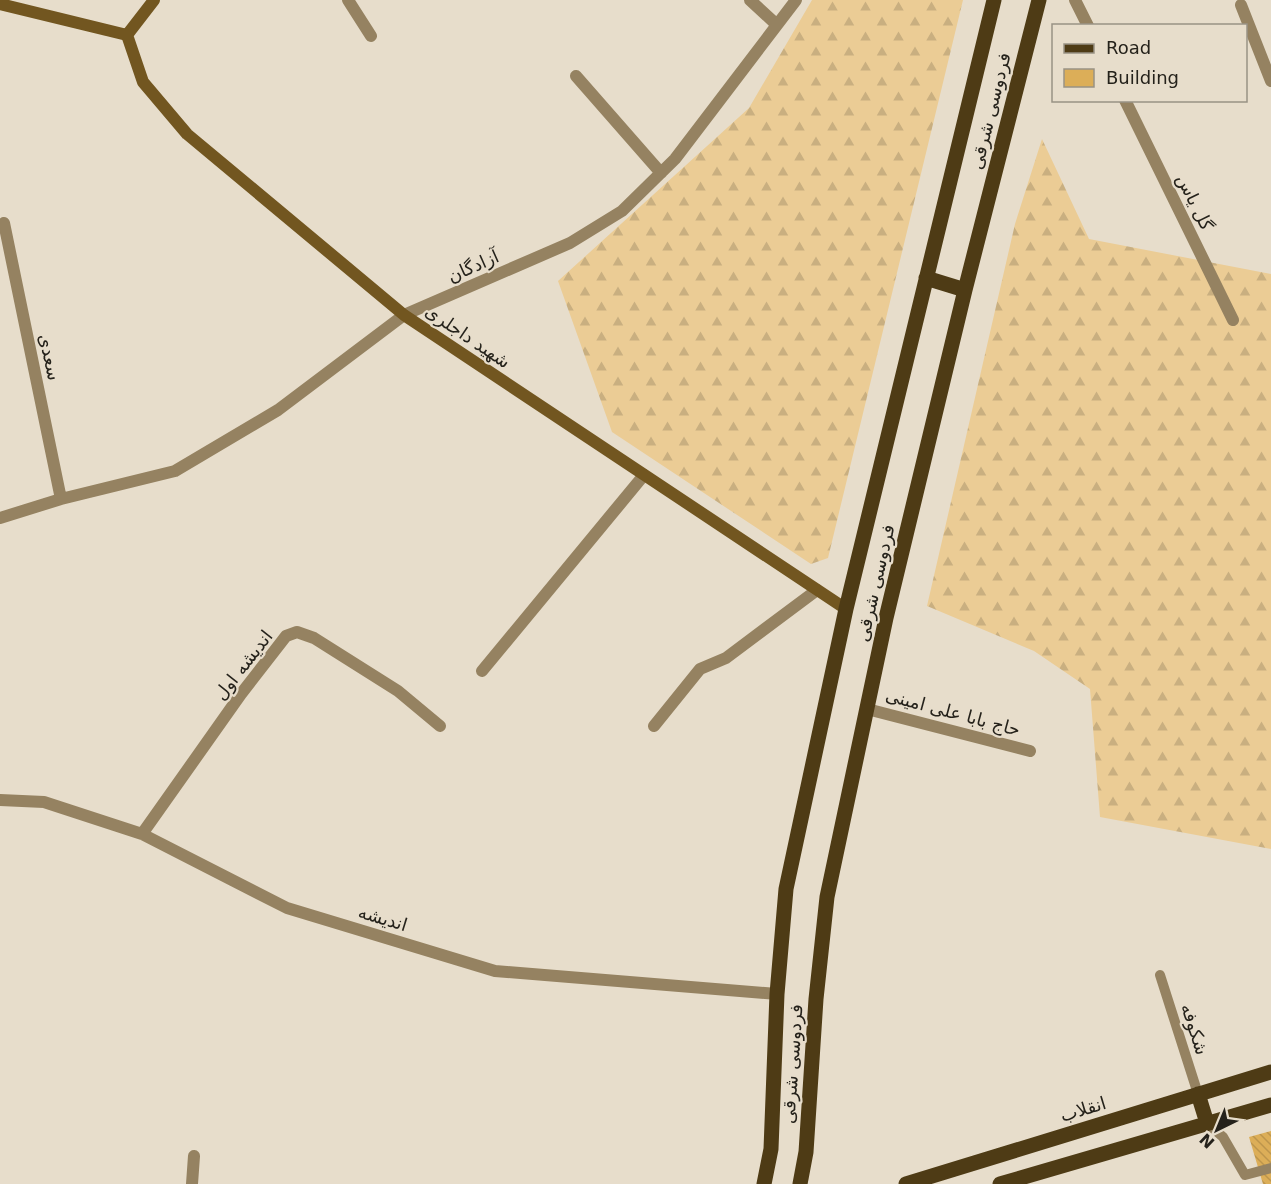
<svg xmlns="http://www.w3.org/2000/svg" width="1271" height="1184" viewBox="0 0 1271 1184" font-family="'DejaVu Sans','Noto Naskh Arabic',sans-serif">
<defs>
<pattern id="forest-firs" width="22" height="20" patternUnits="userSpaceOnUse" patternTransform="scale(1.5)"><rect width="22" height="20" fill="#ebcc95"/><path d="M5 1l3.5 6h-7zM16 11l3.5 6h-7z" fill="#c9af80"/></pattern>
<pattern id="building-back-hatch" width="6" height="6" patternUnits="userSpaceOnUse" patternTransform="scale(1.5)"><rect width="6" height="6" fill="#dcae58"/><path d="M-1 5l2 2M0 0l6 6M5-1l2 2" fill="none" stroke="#bd954c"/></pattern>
<filter id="shadow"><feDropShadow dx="6" dy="4" stdDeviation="3" flood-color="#0004"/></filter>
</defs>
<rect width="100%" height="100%" fill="#e7ddcb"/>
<path fill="url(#forest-firs)" d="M812 0H963L828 558 811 564 612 432 558 281 749 108Z
M1042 139 1089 239 1271 274V849L1100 817 1090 689 1034 651 927 606 1015 224Z"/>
<path fill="url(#building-back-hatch)" filter="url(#shadow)" d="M1271 1131V1184H1263L1249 1137Z"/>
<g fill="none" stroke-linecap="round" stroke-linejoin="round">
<path stroke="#958261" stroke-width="10" d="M1160 975 1198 1094
M1207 1123 1223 1137 1245 1175 1271 1168"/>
<path stroke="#958261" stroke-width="12" d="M348 0 371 36
M750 0 777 25
M1075 0 1088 26
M1241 5 1271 81
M576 76 661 173
M1125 100 1233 320
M4 223 61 499
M0 518 61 499 175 471 278 410 404 315 570 243 622 211 675 159 796 0
M482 671 644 475
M867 709 1030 751
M654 726 700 669 726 658 817 590
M0 800 44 802 142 834 287 908 495 971 777 994
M142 834 241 694 286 636 297 632 314 638 398 691 440 726
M192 1184 194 1156"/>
<path stroke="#725620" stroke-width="12" d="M0 4 127 35
M127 35 143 82 187 134 404 315 846 609
M127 35 154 0"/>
<path stroke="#4e3b15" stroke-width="15" d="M926 278 965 290
M1198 1094 1207 1123
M764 1184 771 1149 777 994 786 889 846 609 994 0
M800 1184 806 1152 816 999 827 897 886 618 965 290 1039 0
M906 1184 1271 1072
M1000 1184 1271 1105"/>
</g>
<g text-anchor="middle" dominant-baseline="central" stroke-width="4.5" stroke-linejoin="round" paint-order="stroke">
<g font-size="18" fill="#25221b" stroke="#e7ddcb">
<text transform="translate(990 111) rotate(-76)">فردوسی شرقی</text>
<text transform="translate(1195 202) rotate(64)">گل یاس</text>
<text transform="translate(473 266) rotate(-24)">آزادگان</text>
<text transform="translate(468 336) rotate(34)">شهید داجلری</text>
<text transform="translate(50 357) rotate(78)">سعدی</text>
<text transform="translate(875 583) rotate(-77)">فردوسی شرقی</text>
<text transform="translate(243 665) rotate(-52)">اندیشه اول</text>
<text transform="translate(953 712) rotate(15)">حاج بابا علی امینی</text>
<text transform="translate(383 918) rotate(17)">اندیشه</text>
<text transform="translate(1195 1029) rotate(72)">شکوفه</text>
<text transform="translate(792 1064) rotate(-86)">فردوسی شرقی</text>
<text transform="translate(1083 1109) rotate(-17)">انقلاب</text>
</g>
</g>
<rect x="1052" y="24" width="195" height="78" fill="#e7ddcb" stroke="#999285" stroke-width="1.5"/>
<rect x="1064" y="44" width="30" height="9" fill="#4e3b15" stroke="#999285" stroke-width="1.5"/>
<text x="1106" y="54" font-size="18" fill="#25221b">Road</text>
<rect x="1064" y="69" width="30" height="18" fill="#dcae58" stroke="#999285" stroke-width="1.5"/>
<text x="1106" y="84" font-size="18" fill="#25221b">Building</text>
<g transform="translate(1217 1130) rotate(223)" stroke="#e7ddcb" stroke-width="4.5" paint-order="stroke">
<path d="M0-4.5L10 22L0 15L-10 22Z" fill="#25221b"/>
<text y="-9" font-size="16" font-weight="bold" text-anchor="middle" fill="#25221b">N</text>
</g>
</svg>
